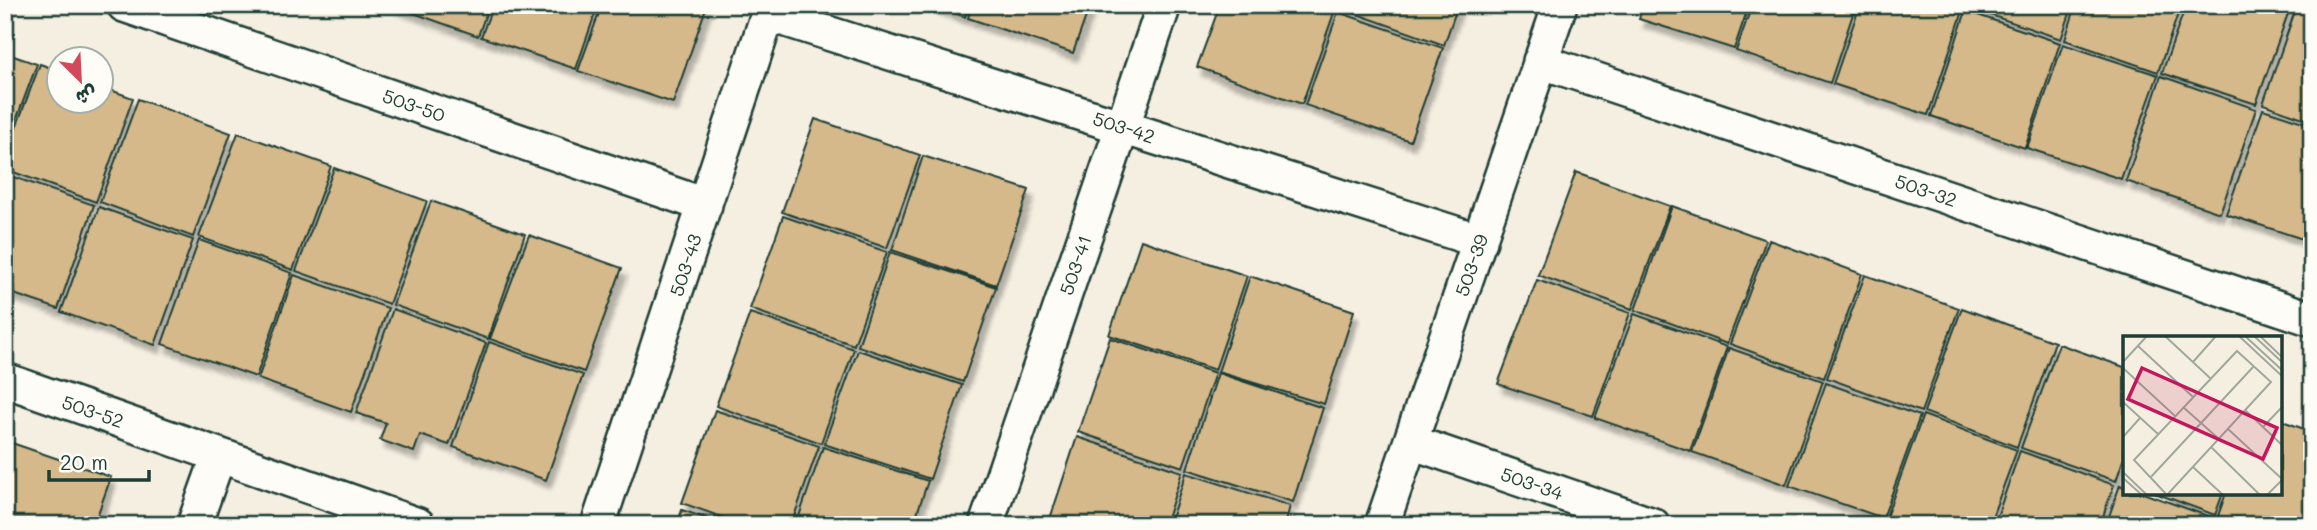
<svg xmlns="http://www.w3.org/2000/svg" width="2317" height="530" viewBox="0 0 2317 530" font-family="Mali,'Playpen Sans Arabic',sans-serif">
<defs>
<filter id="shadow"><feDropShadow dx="4.5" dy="8" stdDeviation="2" flood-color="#0004"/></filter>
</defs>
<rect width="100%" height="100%" fill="#f5efe1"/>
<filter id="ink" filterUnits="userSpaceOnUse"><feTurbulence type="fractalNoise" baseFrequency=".0143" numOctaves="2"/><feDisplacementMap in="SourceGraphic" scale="14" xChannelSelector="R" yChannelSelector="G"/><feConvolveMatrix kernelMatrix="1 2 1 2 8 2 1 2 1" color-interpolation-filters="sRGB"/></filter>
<g filter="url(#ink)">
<path fill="#d5b98a" stroke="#1f3d34" stroke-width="2" filter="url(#shadow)" d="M391 5H489L478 36Z
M493 5H598L576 69 481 37Z
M602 5H707L673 103 578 71Z
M932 5H969L965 17Z
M972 5H1090L1073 53 968 18Z
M1220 5H1321L1335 10 1302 104 1197 67Z
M1341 5H1458L1444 45 1340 8Z
M1643 5H1749L1734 49 1639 19Z
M1752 5H1856L1830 83 1736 51Z
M1860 5H1947L1963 11 1928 115 1833 84Z
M1967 5H2073L2061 39 1967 7Z
M2076 5H2181L2158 72 2065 40Z
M2186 5H2291L2256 104 2162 73Z
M2297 5H2312V121L2263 104Z
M1966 11 2060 43 2025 148 1931 116Z
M1338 12 1443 48 1410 141 1305 105Z
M2063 44 2158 75 2121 179 2027 148Z
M5 53 37 64 5 150Z
M40 64 60 71V102H102V87L133 98 96 202 5 169V157Z
M2161 76 2256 109 2220 213 2126 181Z
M138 99 231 133 193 237 100 202Z
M2263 109 2312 125V242L2226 214Z
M815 119 920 155 887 248 782 212Z
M238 133 331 166 293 270 199 237Z
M923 156 1029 190 996 285 892 250Z
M334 168 427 201 389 304 296 271Z
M1576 172 1670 206 1632 309 1538 275Z
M5 174 94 205 58 309 5 291Z
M431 201 525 234 488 339 393 305Z
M1672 206 1766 240 1727 344 1635 310Z
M99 207 193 240 155 345 61 312Z
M783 216 887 252 854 345 750 309Z
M529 235 622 268 584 372 490 339Z
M199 240 292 273 256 377 162 344Z
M1141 240 1247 276 1215 370 1109 335Z
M1769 240 1862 274 1824 378 1730 344Z
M890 252 996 287 963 382 858 346Z
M294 275 388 308 351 412 258 379Z
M1865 275 1959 308 1921 412 1827 378Z
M1250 276 1354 311 1324 404 1218 372Z
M1537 280 1630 313 1593 416 1498 384Z
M1962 308 2055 342 2017 447 1924 412Z
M393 309 486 343 449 445 420 435 414 452 380 440 386 423 356 413Z
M750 313 854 349 821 443 716 406Z
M1634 314 1727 347 1690 451 1595 418Z
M1110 338 1215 373 1183 467 1078 432Z
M489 342 583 375 546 480 453 447Z
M2059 344 2124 367V457L2116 481 2021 448Z
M1729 348 1823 381 1786 485 1692 452Z
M858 350 962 385 930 479 824 444Z
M1218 373 1323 408 1293 502 1187 469Z
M1826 383 1920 416 1883 518 1789 486Z
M715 410 819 446 791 525H744L682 503Z
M1923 415 2017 450 1989 525H1897L1885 520Z
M2280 420 2312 432V525H2242L2218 516 2226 493H2280Z
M1077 437 1182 472 1165 525H1048Z
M9 442 111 477 94 525H5V454Z
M823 447 928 481 913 525H796Z
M2020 451 2114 485 2100 525H1994Z
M1186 473 1290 506 1285 525H1169Z
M2120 485 2124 487V493H2143L2213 518 2211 525H2106Z
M2155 493H2223L2215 515Z
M682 510 725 525H677Z"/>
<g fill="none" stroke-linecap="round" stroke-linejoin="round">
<g stroke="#1f3d34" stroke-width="38">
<path id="street" d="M124 5 705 205
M768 14 1480 241
M1540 61 2312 319
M5 380 418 525
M1411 442 1653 525
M194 525 219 455
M598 525 771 5
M986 525 1164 5
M1382 525 1560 5"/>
</g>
<use href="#street" stroke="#fdfcf7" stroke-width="33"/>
</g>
</g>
<g text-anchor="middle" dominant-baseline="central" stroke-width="5" stroke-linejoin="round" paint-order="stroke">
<g font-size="19" fill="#1f3d34" stroke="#fdfcf7">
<text transform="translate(414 105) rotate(19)">503-50</text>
<text transform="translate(1124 127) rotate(18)">503-42</text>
<text transform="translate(1926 190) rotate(19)">503-32</text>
<text transform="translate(685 265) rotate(-72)">503-43</text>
<text transform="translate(1075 265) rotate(-71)">503-41</text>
<text transform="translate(1471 265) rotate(-71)">503-39</text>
<text transform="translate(93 411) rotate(19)">503-52</text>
<text transform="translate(1532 483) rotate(19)">503-34</text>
</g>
</g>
<g transform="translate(2123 336)">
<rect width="159" height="159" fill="#f5efe1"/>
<path fill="none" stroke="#9fa89c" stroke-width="2" d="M42 0 87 42M116 0 160 41M122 0 160 35M131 0 160 27M137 0 160 22M15 10 70 61M114 15 148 46 44 159 11 124ZM0 26 24 0M70 26 93 0M0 32 52 80M0 66 35 98M60 71 96 103M122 74 160 110M140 91 160 70M105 93 159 143M0 101 17 82M88 111 137 159M70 131 100 159M0 136 24 159M0 142 19 159M27 142 131 30M144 159 160 143"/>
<path fill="#c2185b" fill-opacity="0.15" stroke="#c2185b" stroke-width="3.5" d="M19 32 154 92 140 123 5 63Z"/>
<rect width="159" height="159" fill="none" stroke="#1f3d34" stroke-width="3.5"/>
</g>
<rect width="2317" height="530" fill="none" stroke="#fdfcf7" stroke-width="28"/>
<rect x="14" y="14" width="2289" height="502" fill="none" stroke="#1f3d34" stroke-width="2.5" filter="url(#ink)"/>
<g transform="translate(80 80) rotate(156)"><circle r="33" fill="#fdfcf7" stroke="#a4b0a9" stroke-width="2"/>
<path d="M0-5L12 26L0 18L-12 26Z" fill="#d1495b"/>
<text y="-10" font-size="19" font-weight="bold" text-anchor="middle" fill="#1f3d34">ش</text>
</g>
<path d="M49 470v10h100v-10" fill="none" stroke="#1f3d34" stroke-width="3.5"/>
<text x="60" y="470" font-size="21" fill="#1f3d34" stroke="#fdfcf7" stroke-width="5" paint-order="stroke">20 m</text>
</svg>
